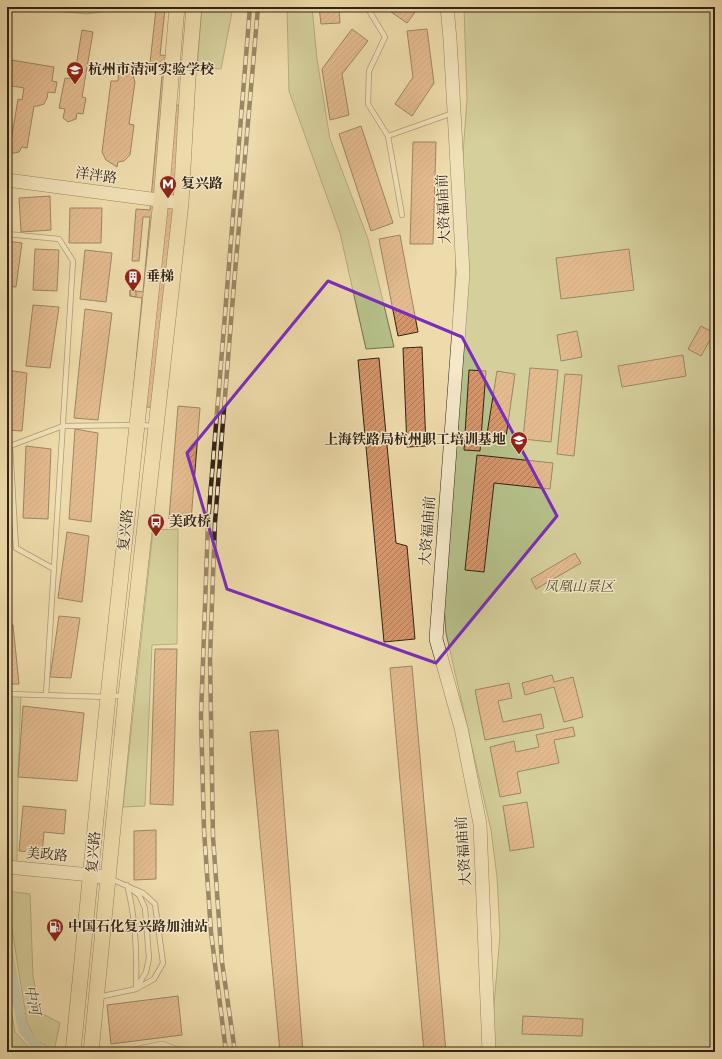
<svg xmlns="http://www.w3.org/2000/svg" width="722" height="1059" viewBox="0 0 722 1059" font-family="'Libre Bodoni','Noto Serif SC',serif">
<defs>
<pattern id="building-hatch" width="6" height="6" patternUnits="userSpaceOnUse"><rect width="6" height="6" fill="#d5966a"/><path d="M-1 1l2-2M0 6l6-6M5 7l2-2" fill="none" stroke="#ad7a56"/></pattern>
</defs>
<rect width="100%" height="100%" fill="#eedbab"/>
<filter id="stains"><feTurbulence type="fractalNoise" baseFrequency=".005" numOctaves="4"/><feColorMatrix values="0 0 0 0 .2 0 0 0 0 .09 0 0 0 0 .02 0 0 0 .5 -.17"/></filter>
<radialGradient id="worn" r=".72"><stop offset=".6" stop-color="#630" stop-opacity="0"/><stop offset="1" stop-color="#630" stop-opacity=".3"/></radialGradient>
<path fill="#b6c18b" stroke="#747250" d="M14 7H107L101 12 87 14Z
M202 7H233L221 69 197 68Z
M287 7H312L317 59 330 139 368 239 394 347 366 349 340 233 289 91Z
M464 7H715V1052H490L500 935 497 877 491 830 446 633 442 575 457 237 467 99Z
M178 529 177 644 152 645 145 806 123 807 153 530Z
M7 694H21L18 777 17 862 7 861Z
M7 891 30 894 33 977 41 1013 60 1023 54 1051 36 1040 27 1023 7 898Z
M7 987 15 1032 33 1052H7Z"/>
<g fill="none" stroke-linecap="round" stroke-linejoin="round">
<path stroke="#9ba" stroke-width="10" d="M7 948 23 1029 41 1052"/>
</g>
<path fill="url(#building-hatch)" stroke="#312215" d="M319 7H339L340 23 321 24Z
M394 7H419L407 23 391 12Z
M156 9H165L160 55 171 56 167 104 194 107 164 409 132 405 142 298 130 296V290L143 292 150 217H143L139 261H132L136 209 150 210 163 64 150 63Z
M352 29 368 41 342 74 349 115 330 120 322 69Z
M427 29 434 83 412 116 395 104 413 77 407 31Z
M82 30 93 32 82 97 86 98 83 114 77 113 76 119 68 122 63 118 65 109 59 108 65 78 74 79Z
M11 60 54 67 52 81 57 82 55 93 48 92 47 98 44 104 38 106H34L27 148 22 147 19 152 14 153H8L7 156V134L12 135 18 99 22 100 24 88 7 85Z
M119 66H125L132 72 135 82 129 124 134 125 130 155 124 161 118 162 117 167 106 160 102 152 111 81H118Z
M361 126 393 223 371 231 339 134Z
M413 142H436L433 244H410Z
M50 196 51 230 21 232 19 198Z
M70 208H102L101 243H69Z
M400 235 418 332 398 336 379 239Z
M7 241 22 243 16 287 7 286Z
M35 249 59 250 57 291 33 290Z
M629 249 634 290 561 299 556 258Z
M85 250 112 253 106 302 80 299Z
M130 290 136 291V297L130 296Z
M33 305 59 307 50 368 26 366Z
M85 309 112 313 98 420 74 418Z
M701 326 714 333 701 356 688 349Z
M577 331 582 357 561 361 557 335Z
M422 347 426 446 407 447 403 348Z
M683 355 686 376 622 387 618 366Z
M379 358 396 543 407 546 415 639 384 642 358 360Z
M530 368 558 370 551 442 523 439Z
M7 370 27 373 22 431 7 430Z
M469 370 486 371 480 451 464 450Z
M497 371 515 374 506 437 487 434Z
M565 374 582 375 574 456 557 454Z
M178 406 200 408 191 521 169 519Z
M75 429 98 433 91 522 69 519Z
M26 446 51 449 48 519 23 518Z
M477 455 553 463 550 489 494 483 484 572 465 570Z
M67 532 89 536 82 602 58 598Z
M575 553 581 563 536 589 531 579Z
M59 616 80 618 71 678 50 677Z
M7 625H13L19 684H7Z
M155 649H177L173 805 150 804Z
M412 666 446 1052H424L390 668Z
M552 675 554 682 573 677 583 717 564 722 554 687 525 695 522 683Z
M509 683 512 698 498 701 503 722 541 714 544 728 485 740 475 690Z
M23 706 84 713 77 781 18 777Z
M573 727 575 736 554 740 559 763 517 772 521 793 500 797 490 747 514 741 516 752 539 747 536 735Z
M278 730 303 1052H280L250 732Z
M527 802 534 847 510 851 503 806Z
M23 806 66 810 64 834 44 832 42 853 19 851Z
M156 830V879L134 880V831Z
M178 996 182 1035 111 1044 107 1005Z
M523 1016 583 1019 582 1036 522 1034Z"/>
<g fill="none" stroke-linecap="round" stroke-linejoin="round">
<g stroke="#60503a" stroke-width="6">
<path id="lane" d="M367 7 385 37 369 71 368 104 388 136 402 215
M388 136 453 113
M7 234 59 239 73 261 46 695
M7 445 10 446 16 548 54 569
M10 446 63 426 138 425 154 426
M7 694 108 697 123 695
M127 885C136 918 137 953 136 987
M131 889 139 895 145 908 149 958 146 972 136 989
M98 997 136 989 154 979 163 963 155 904 143 893 111 879"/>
</g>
<g stroke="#60503a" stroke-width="10">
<path id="street" d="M134 1052 162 1046 178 1052"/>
</g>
<g stroke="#312215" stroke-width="14">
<path id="secondary" d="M447 7 450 39 463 273 436 639 461 728 480 824 489 1052
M7 180 181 203
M7 867 91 875 108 878"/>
</g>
<g stroke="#312215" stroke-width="16">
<path id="primary" d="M73 1052 108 697 161 200 177 7
M91 1052 126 695 181 203 188 78 194 7"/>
</g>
<use href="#lane" stroke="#f4e8c8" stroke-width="4.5"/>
<use href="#street" stroke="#f4e8c8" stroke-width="9"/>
<use href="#secondary" stroke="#f4e8c8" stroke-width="13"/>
<use href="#primary" stroke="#eedbab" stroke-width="15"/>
<g stroke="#312215" stroke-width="4.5">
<path id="rail" d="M226 1052 211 932 204 830 201 716 208 523 250 7
M235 1052 222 962 213 837 210 657 215 522 234 284 258 7"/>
</g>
<use href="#rail" stroke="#f4e8c8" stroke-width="3" stroke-dasharray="9" stroke-linecap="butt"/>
</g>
<path d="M0 0H722V1059H0ZM328 281 462 337 557 516 436 663 227 589 187 453Z" fill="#eedbab" fill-opacity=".55" fill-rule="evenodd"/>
<path fill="none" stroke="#7b2cbf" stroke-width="3" stroke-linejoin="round" d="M328 281 462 337 557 516 436 663 227 589 187 453Z"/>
<defs>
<g id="school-pin" transform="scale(0.9)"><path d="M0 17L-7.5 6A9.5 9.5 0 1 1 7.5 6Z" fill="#8f2418" stroke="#f4e8c8"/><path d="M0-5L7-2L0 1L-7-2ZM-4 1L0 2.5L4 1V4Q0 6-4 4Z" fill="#fff"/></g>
<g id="metro-pin" transform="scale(0.9)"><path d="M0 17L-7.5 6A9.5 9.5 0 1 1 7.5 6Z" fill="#8f2418" stroke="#f4e8c8"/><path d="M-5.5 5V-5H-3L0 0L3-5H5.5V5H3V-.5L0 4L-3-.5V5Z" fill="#fff"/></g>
<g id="building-pin" transform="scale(0.9)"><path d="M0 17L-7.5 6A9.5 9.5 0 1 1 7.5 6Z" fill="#8f2418" stroke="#f4e8c8"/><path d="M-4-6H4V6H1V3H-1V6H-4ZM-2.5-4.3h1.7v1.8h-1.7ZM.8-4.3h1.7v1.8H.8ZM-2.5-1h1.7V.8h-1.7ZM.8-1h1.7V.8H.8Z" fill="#fff"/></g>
<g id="bus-pin" transform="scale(0.9)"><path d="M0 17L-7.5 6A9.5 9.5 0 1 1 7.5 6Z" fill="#8f2418" stroke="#f4e8c8"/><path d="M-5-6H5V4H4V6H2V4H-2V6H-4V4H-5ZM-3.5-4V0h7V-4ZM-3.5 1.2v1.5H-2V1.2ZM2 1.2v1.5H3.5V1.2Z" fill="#fff"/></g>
<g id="fuel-pin" transform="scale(0.9)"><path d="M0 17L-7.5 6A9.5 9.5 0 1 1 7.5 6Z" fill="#8f2418" stroke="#f4e8c8"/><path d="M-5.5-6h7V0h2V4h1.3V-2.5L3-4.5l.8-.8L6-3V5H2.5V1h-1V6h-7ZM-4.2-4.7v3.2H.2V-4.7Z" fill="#fff"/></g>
</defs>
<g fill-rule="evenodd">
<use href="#school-pin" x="75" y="70"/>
<use href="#metro-pin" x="168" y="184"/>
<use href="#building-pin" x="133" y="277"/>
<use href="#school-pin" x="519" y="440"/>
<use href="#bus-pin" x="156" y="522"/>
<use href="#fuel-pin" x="55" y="927"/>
</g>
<g text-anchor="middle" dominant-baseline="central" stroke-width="3" stroke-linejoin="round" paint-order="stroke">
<g font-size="14" font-weight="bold" fill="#312215" stroke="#f4e8c8" text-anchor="start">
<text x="88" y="70">杭州市清河实验学校</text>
<text x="181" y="184">复兴路</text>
<text x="146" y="277">垂梯</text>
<text x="506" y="440" text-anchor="end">上海铁路局杭州职工培训基地</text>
<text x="169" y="522">美政桥</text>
<text x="68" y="927">中国石化复兴路加油站</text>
</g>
<g font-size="14" fill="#312215" stroke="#f4e8c8">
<text transform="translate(96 176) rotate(8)">洋泮路</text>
<text transform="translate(444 209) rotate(-93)">大资福庙前</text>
<text transform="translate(126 530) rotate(-84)">复兴路</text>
<text transform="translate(428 531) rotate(-86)">大资福庙前</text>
<text transform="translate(464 851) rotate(-94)">大资福庙前</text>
<text transform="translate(94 852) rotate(-85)">复兴路</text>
<text transform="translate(47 855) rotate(5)">美政路</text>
</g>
<g font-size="14" font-style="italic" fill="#524a32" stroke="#f4e8c8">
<text x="579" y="587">凤凰山景区</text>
</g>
<g font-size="15" font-style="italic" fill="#505042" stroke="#f4e8c8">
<text transform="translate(32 1000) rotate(79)">中河</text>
</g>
</g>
<rect width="722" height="1059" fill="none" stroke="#eedbab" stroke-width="24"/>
<rect x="8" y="8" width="706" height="1043" fill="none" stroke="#312215" stroke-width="2"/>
<rect x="12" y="12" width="698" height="1035" fill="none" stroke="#312215"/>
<rect width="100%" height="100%" filter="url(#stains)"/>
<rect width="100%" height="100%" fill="url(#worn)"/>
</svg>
